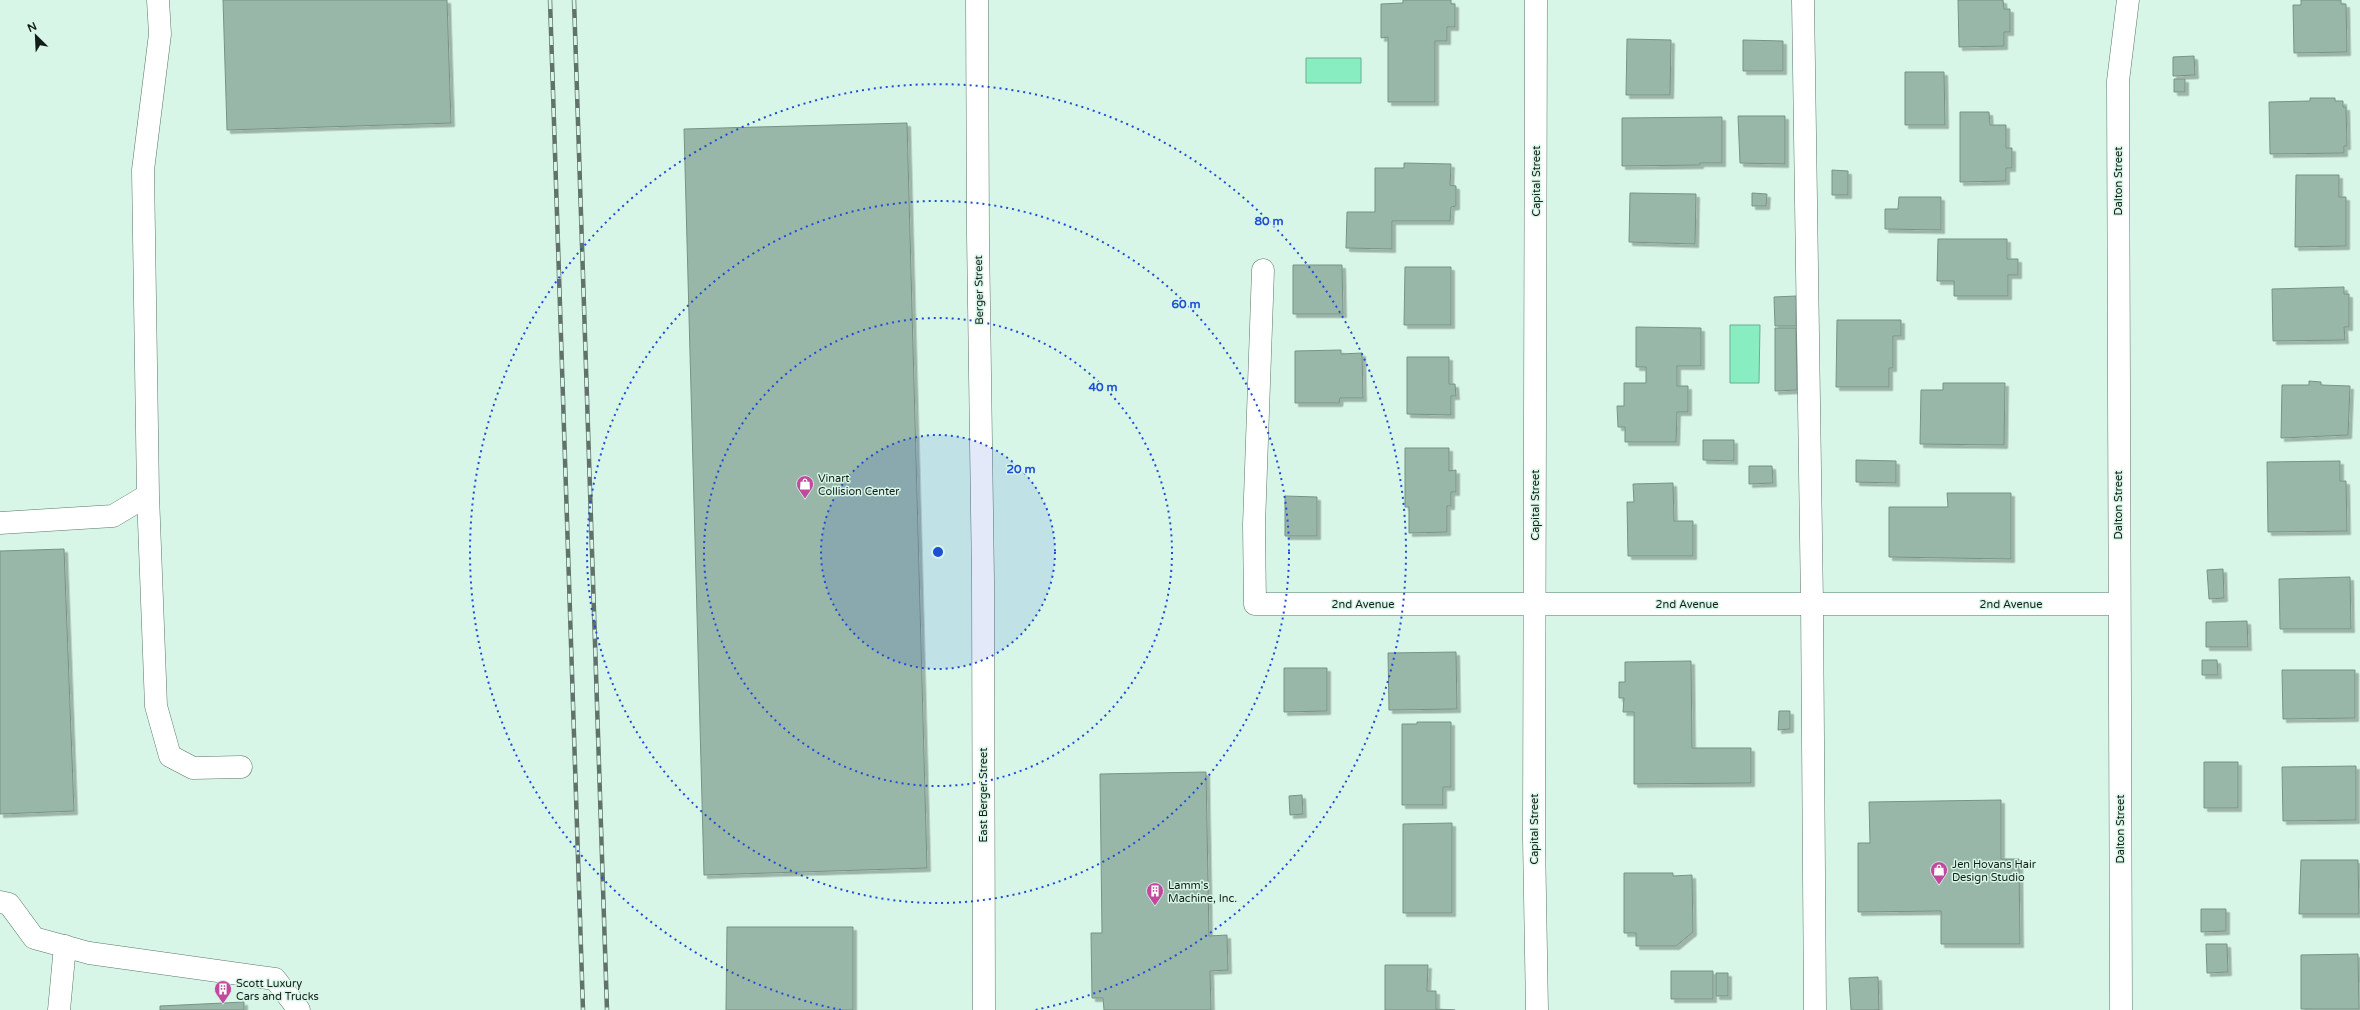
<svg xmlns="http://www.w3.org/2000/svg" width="2360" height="1010" viewBox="0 0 2360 1010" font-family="'Varela Round',sans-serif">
<defs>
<filter id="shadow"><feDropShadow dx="3.5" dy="3.5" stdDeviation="0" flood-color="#0004"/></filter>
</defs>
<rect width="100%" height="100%" fill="#d7f6e7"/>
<path fill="#89edc2" stroke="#66af8f" d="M1306 58H1361V83H1306Z
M1730 325H1760L1759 383H1730Z"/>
<path fill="#99b7a9" stroke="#779386" filter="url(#shadow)" d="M223 0H447L451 123 227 130Z
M1403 0H1451V4H1455V27H1447V41H1435V102H1388V37L1381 38V4L1403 3Z
M1958 0H2003L2004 9H2010V32H2004V46L1959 47Z
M2301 0H2341V4H2346L2347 52 2294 53 2293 5H2301Z
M1627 39 1671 40 1670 95H1626Z
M1743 40 1783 41V71H1743Z
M2194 56 2195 75 2173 76V57Z
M1905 72H1944L1945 125H1905Z
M2174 79H2185V92H2174Z
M2310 98H2335V101H2343V107H2346L2347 146H2344V153L2270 154 2269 102 2310 101Z
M1960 112H1989L1990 125H2006V148H2012V168H2006V181L1960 182Z
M1738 116H1785V164L1740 163Z
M1722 117V163H1700V165L1622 166V118Z
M907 123 927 868 704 875 684 129Z
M1404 163 1451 164 1450 185 1456 186V206L1451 207 1450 221H1392V249L1346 248 1347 212H1375V168H1404Z
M1832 170 1848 171V195H1832Z
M2296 175H2339V197H2346V246L2295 247Z
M1630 193 1696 194 1695 244 1629 242Z
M1752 193 1767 194 1766 206H1752Z
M1899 197H1941V230L1885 229V209H1898Z
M1938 239H2007V259H2018V275H2008V296H1954V281H1937Z
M1293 265H1342L1343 314H1293Z
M1405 267H1451V325H1404Z
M2344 287V294H2349V327H2344L2345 340 2273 341 2272 289Z
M1796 296V326H1775L1774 297Z
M1837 320H1901V336H1893V368H1889V387H1836Z
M1636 327 1701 328V366H1677V386H1688V412H1677L1676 442H1625V427H1618L1617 406H1624V383H1646V367H1636Z
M1775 328H1796L1797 390 1775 391Z
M1341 350V354L1362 353 1363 398H1340L1339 403H1295V351Z
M1407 357H1449V384H1455L1456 396H1451V415L1407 414Z
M2309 381 2321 382V385L2350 386 2348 435 2281 438 2282 385H2309Z
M1943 383H2005L2004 445 1920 444 1921 390H1943Z
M1703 440H1734V461L1703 460Z
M1405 448H1449V471L1456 470V492H1451V506H1447V532L1409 533V507H1405Z
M1856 460 1896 461V483L1856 482Z
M2340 461V481H2346L2347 531 2268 532 2267 462Z
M1749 466H1772L1773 483 1749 484Z
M1673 483 1674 521H1693V556H1628L1627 502H1634L1633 484Z
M1947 493H2011V559L1889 557V507H1948Z
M1285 496 1317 497V536H1285Z
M64 549 74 811 0 814V551Z
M2223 569 2224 598 2209 599 2207 570Z
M2350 577 2351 629H2280L2279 579Z
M2247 621 2248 647H2206V622Z
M1456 652 1457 709 1389 710 1388 653Z
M2202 660H2217L2218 675H2202Z
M1691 661 1692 748H1751V783L1634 784V712H1623L1624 698H1619V682H1625V662Z
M1284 668H1327V711L1284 712Z
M2282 670H2355V718L2283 719Z
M1779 711H1790V729L1778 730Z
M1417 722H1451V787H1443V805H1402V724H1417Z
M2204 762H2238V808H2204Z
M2356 766V820L2283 821 2282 767Z
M1206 772 1209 936 1227 935 1228 970 1210 971 1211 1010H1104L1103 998H1092L1091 933H1102L1100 774Z
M1302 795 1303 814 1290 815 1289 796Z
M2001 800V859H2019L2020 944H1941V911L1858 912V843H1870L1869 802Z
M1452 823V913H1403V824Z
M2301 860H2358L2359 914H2299Z
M1624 873H1673V876L1692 875 1693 932 1676 946H1636V933H1624Z
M2201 909H2226V931L2201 932Z
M727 927H853V1010H726Z
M2206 944H2227L2228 972 2207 973Z
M2358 954 2359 1009H2301V955Z
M1385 965H1428L1427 991H1436V1009L1455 1010H1385Z
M1671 971H1713V999H1671Z
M1716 973H1728V996H1716Z
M1878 977 1879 1010H1851L1849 978Z
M244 1002V1010H160V1006Z"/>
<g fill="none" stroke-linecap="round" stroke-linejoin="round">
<g stroke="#5b776a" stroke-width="23">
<path id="minor" d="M158 0 160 34 143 170 148 495 156 706 170 756 193 768 241 767
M977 0 978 235 983 580 984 1010
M1536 0 1534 839 1537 1010
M1803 0 1812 604 1815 1010
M1263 270 1254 525 1255 604H2118
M0 523 113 516 148 495
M0 902 9 904 34 938 89 953 275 979 299 1010
M59 1010 65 946"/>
</g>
<g stroke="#5b776a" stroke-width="23">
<path id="major" d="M2121 1010 2118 81 2128 0"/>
</g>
<use href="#minor" stroke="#fff" stroke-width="22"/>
<use href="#major" stroke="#fff" stroke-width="22"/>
<g stroke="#60726a" stroke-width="4.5">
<path id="rail" d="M550 0 583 1010
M574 0 607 1010"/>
</g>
<use href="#rail" stroke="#d7f6e7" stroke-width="3" stroke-dasharray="9" stroke-linecap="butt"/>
</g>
<circle cx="938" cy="552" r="117" fill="#1d4ed8" fill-opacity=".12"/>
<g fill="none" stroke="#1d4ed8" stroke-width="2" stroke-dasharray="2 4">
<circle cx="938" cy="552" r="117"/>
<circle cx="938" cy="552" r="234"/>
<circle cx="938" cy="552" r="351"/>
<path d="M841 1010A468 468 0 1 1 1035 1010"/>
</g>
<defs>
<g id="shop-pin" transform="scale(0.9)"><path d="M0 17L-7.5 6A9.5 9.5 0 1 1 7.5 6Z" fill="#c1499e" stroke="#d7f6e7"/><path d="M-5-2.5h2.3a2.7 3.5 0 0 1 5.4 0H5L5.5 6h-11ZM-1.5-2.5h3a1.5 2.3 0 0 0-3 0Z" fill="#fff"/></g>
<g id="building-pin" transform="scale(0.9)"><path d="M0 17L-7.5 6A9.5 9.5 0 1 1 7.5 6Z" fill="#c1499e" stroke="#d7f6e7"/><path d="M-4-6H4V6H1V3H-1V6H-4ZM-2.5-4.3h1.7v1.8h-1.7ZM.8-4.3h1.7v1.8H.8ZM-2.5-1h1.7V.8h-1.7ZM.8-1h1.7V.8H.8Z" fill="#fff"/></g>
</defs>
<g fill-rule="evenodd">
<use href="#shop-pin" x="805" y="484"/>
<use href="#shop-pin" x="1939" y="870"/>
<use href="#building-pin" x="1155" y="891"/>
<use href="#building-pin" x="223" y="989"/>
</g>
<g text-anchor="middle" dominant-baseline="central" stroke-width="3" stroke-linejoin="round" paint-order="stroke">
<g font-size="11" fill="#131e19" stroke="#d7f6e7">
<text transform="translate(1536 181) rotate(-90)">Capital Street</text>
<text transform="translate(2118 181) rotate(-90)">Dalton Street</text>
<text transform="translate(979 290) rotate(-91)">Berger Street</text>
<text transform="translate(1535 505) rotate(-90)">Capital Street</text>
<text transform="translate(2118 505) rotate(-90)">Dalton Street</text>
<text x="1363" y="604">2nd Avenue</text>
<text x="1687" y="604">2nd Avenue</text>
<text x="2011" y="604">2nd Avenue</text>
<text transform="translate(983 795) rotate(-90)">East Berger Street</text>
<text transform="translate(1534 829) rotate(-90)">Capital Street</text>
<text transform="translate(2120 829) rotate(-90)">Dalton Street</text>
</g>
<g font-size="11" fill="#131e19" stroke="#d7f6e7" text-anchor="start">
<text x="818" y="478">Vinart<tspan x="818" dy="13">Collision Center</tspan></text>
<text x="1952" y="864">Jen Hovans Hair<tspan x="1952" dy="13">Design Studio</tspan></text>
<text x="1168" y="885">Lamm's<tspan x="1168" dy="13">Machine, Inc.</tspan></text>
<text x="236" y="983">Scott Luxury<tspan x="236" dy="13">Cars and Trucks</tspan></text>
</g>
</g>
<circle cx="938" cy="552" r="6" fill="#1d4ed8" stroke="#d7f6e7" stroke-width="2"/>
<g font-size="12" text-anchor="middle" font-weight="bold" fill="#1d4ed8" stroke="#d7f6e7" stroke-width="3" stroke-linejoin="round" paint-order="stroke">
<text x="1269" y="225">80 m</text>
<text x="1186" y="308">60 m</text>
<text x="1103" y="391">40 m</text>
<text x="1021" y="473">20 m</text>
</g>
<g transform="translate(36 36) rotate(336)" stroke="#d7f6e7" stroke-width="3" paint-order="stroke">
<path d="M0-3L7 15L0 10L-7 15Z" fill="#131e19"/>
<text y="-6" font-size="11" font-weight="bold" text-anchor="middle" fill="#131e19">N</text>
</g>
</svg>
